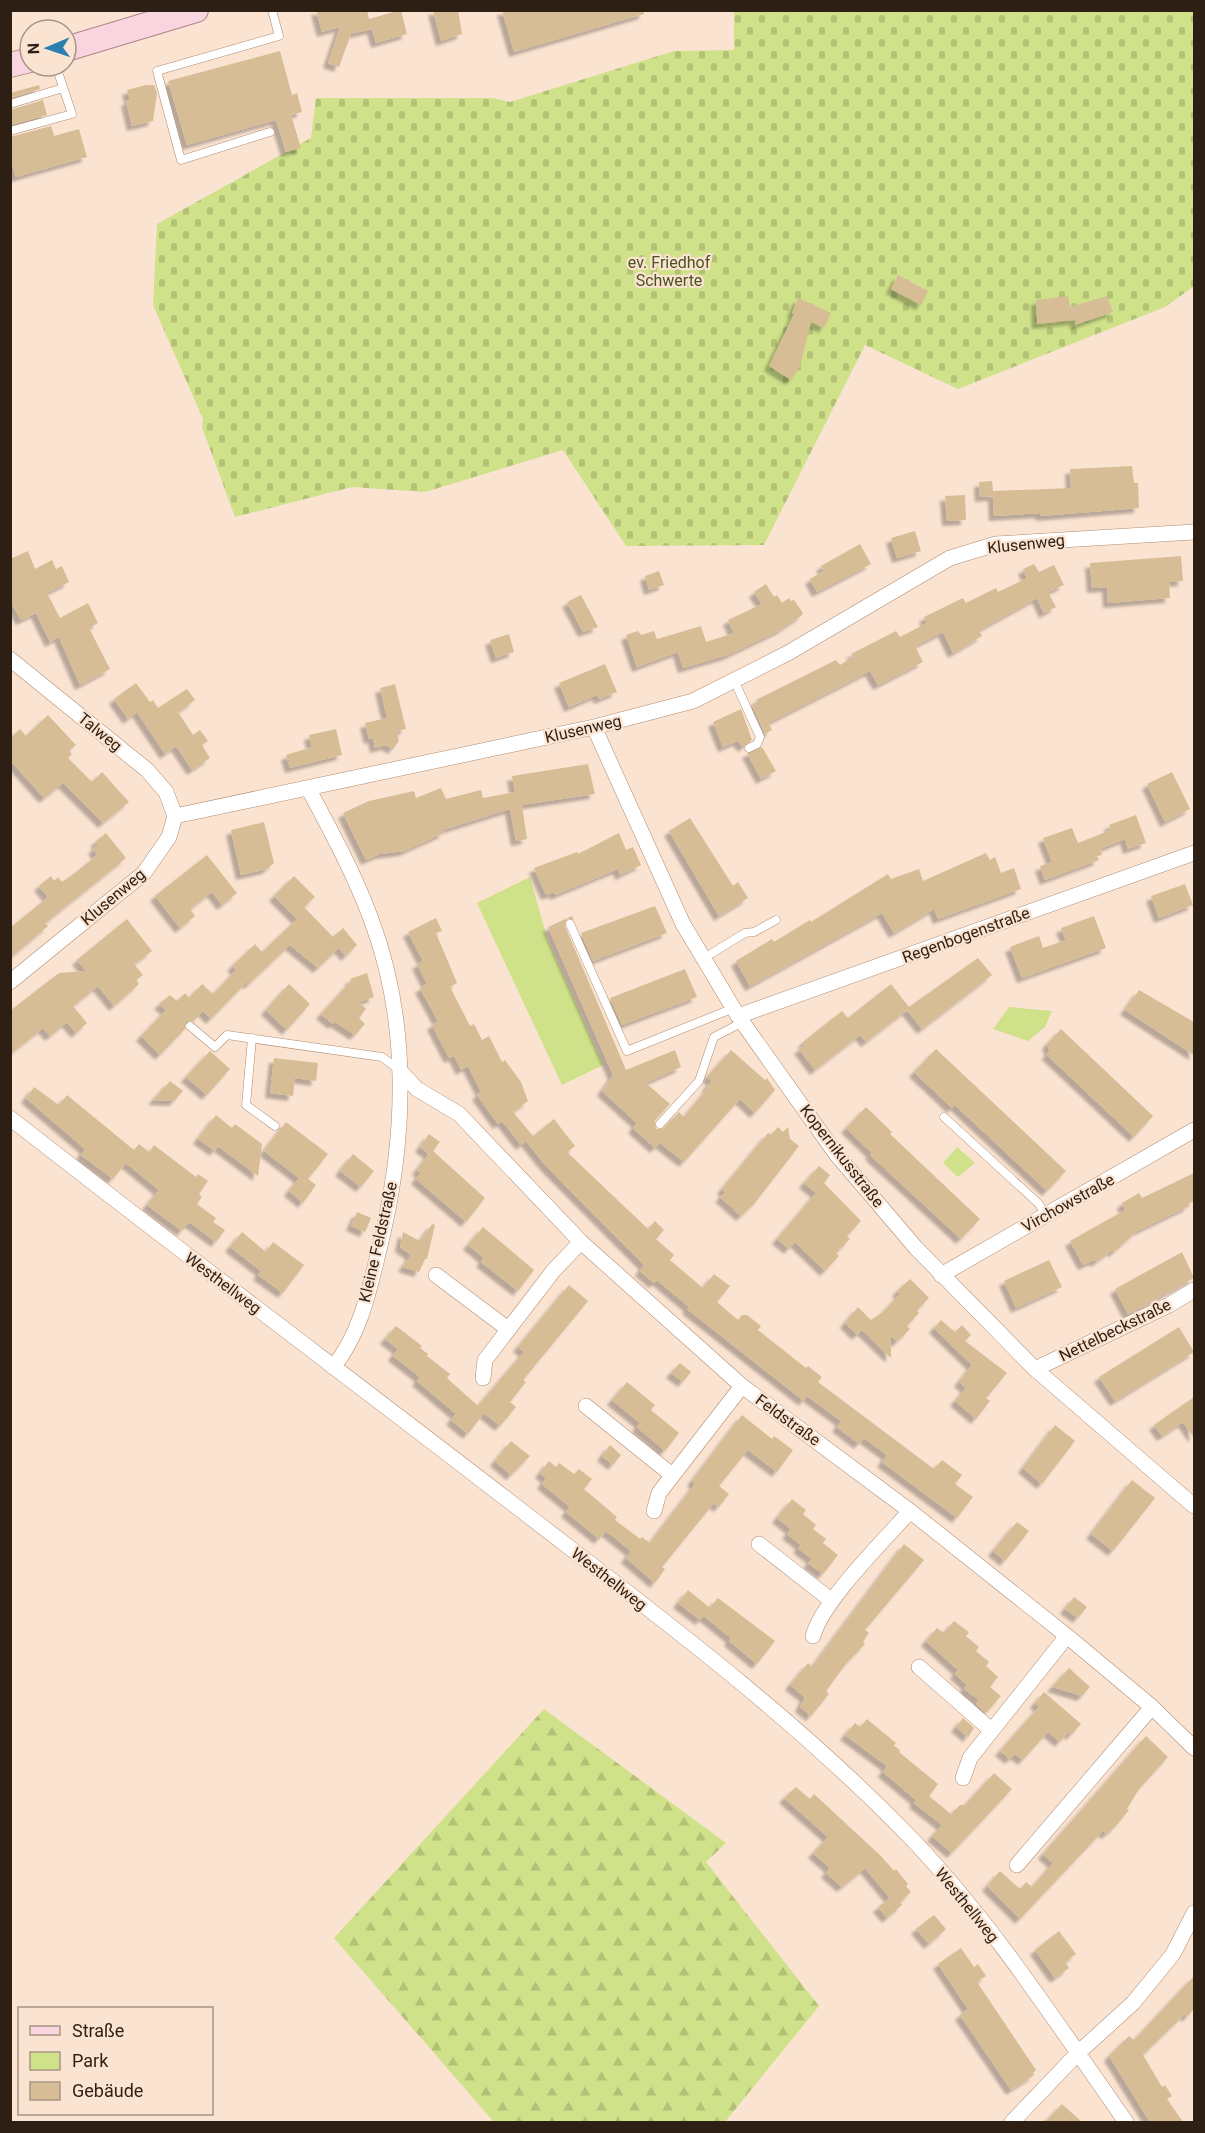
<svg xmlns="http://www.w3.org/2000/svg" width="1205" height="2133" viewBox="0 0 1205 2133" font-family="Roboto,sans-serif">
<defs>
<pattern id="forest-firs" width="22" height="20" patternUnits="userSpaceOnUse" patternTransform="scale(1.5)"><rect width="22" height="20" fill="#cfe189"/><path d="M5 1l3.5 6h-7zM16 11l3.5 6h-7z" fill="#b2c175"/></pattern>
<pattern id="cemetery-stones" width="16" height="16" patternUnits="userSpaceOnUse" patternTransform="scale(1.5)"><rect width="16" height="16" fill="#cfe189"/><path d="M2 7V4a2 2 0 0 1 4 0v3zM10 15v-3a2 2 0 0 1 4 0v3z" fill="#b2c175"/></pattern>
<filter id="shadow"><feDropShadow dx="-5" dy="5" stdDeviation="1.5" flood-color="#0004"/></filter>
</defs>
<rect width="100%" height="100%" fill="#fbe3d1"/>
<path fill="#cfe189" d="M530 877 547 938 603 1065 562 1085 477 903Z
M1009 1007 1052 1011 1045 1027 1028 1041 993 1029Z
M957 1147 975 1163 958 1177 943 1163Z"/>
<path fill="url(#forest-firs)" d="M544 1709 726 1843 706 1862 819 2006 725 2122H494L334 1938Z"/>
<path fill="url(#cemetery-stones)" d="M734 11H1194V286L1165 307 958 389 865 345 764 545 626 546 563 450 425 492 352 487 235 517 202 427 203 419 153 305 157 224 311 138 316 98H492L510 102 674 51 734 50Z"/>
<path fill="#d6bd96" filter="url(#shadow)" d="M316 10H367L369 19 401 10 407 34 376 43 372 29 351 34 339 67 328 63 340 27 322 32Z
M433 10H458L462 34 441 41Z
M502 10H644V14L514 52Z
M280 51 292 95 297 93 302 112 291 115 301 148 286 152 276 120 187 145 168 81Z
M39 85 40 89 10 98V93Z
M146 85H154L157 93 153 121 132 126 126 101 130 100 127 90Z
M43 100 47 115 10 125V110Z
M51 126 54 136 79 129 87 157 16 177 10 158V137Z
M898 275 928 291 921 305 891 289Z
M1068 296 1070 307 1107 296 1113 312 1075 325V320L1037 324 1036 300Z
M798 298 831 313 824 328 811 322 800 366 791 380 769 366 794 314 792 313Z
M1132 466 1134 483H1138L1139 508 1041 516 1040 513 994 516 993 496 980 497 979 482 992 481 993 491 1071 488 1070 469Z
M965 495 966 520 947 521 945 496Z
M915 531 921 551 897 558 891 538Z
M860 544 871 564 817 592 810 579 824 571 821 566Z
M28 551 35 569 52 560 56 569 62 566 69 582 47 593 60 618 88 603 98 623 89 628 110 669 80 685 59 637 50 642 36 613 21 620 10 601V559Z
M1181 556 1183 581 1169 582 1170 598 1108 603 1107 587 1092 588 1090 563Z
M1034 564 1039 572 1054 565 1064 585 1048 592 1056 607 1044 613 1037 598 979 630 982 636 953 653 943 632 915 646 923 662 878 685 870 671 768 723 772 730 765 734 752 705 757 702 756 700 836 660 840 665 853 657 851 654 896 631 900 637 927 623 924 617 963 598 966 603 996 588 998 592 1027 578 1023 569Z
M659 571 664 585 649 590 645 576Z
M766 584 774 597 777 595 782 603 789 598 791 601 794 600 803 613 801 616 780 630 728 655 683 668 678 652 637 667 626 635 638 631 641 635 654 631 657 639 701 626 706 642 734 633 728 620 762 604 754 592Z
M581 595 598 627 583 632 567 602Z
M509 634 514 652 496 658 490 640Z
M605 664 617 692 599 699 597 695 569 707 559 683Z
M136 683 150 702 153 700 158 708 187 689 195 700 178 712 193 735 200 730 208 741 202 745 210 758 192 770 176 746 165 754 137 712 128 719 114 699Z
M395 684 406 729 397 731 399 741 393 749 386 745 375 748 373 738 369 739 365 723 387 718 380 688Z
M741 709 752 740 743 747 738 741 723 747 713 722Z
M48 715 76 745 69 751 72 754 68 758 92 782 102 772 129 802 103 823 63 783 44 798 10 760V738L20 729 26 736Z
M336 729 342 755 290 768 286 755 312 747 309 735Z
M762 747 776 771 761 779 747 753Z
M588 764 595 794 522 805 527 839 516 841 510 809 443 830 444 833 404 851 380 854 366 860 343 813 369 801 414 791 416 798 441 788 446 799 481 790 483 798 515 792 512 776Z
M1172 772 1190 809 1165 822 1147 784Z
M1136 815 1146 843 1128 849 1125 839 1100 849 1102 855 1097 856 1099 860 1045 880 1040 866 1052 862 1043 838 1072 828 1078 843 1111 830 1109 825Z
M690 818 733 886 738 882 748 898 719 916 669 831Z
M264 822 274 863 267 869 241 875 231 830Z
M106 833 126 858 45 923 48 926 10 958V928L48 897 39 886 51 876 54 881 58 877 62 882 75 873 97 855 93 849 98 845 95 842Z
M619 833 626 850 633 847 641 865 620 875 618 869 555 895 554 892 546 895 534 868 577 852 578 854Z
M986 853 990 860 995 857 1001 873 1014 868 1021 889 938 919 934 909 894 933 882 913 750 986 736 961 772 939 774 942 810 920 811 922 888 874 891 879 919 869 923 881Z
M207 855 237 893 222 905 212 892 190 909 195 916 180 928 155 896Z
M294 876 315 897 304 907 333 937 343 928 357 945 346 956 339 948 318 968 290 945 249 984 247 982 211 1019 203 1011 193 1021 186 1022 185 1029 160 1055 141 1036 166 1010 159 1004 170 995 177 1001 185 993 189 998 202 984 213 994 236 970 232 966 255 944 262 952 297 919 274 896Z
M1185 884 1193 905 1159 918 1151 896Z
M655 906 667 933 593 961 581 933Z
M572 916 574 920 567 919 565 926 626 1070 675 1050 681 1067 646 1083 670 1104 655 1120 656 1129 664 1128 679 1112 684 1117 708 1088 707 1086 712 1081 707 1077 731 1050 765 1080 767 1078 775 1090 755 1113 740 1099 684 1162 660 1143 655 1148 633 1128 637 1123 602 1091 613 1075 548 927Z
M1094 916 1106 948 1022 978 1010 947 1039 936 1043 948 1066 940 1061 928Z
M436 918 442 931 436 933 457 983 450 987 470 1026 474 1024 482 1040 489 1036 502 1062 505 1060 521 1082 528 1101 513 1112 533 1136 554 1119 575 1146 567 1152 648 1229 655 1221 664 1230 656 1239 674 1255 670 1260 703 1288 714 1274 730 1286 717 1302 738 1320 742 1315H747L761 1326 758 1330 806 1368 808 1366 822 1377 818 1382 934 1469 942 1460 962 1475 955 1484 973 1497 957 1518 882 1462 887 1455 864 1438 859 1444 837 1427 841 1421 807 1396 804 1401 687 1309 689 1307 657 1280 654 1283 640 1271 644 1265 545 1165 526 1141 521 1145 502 1121 498 1124 477 1095 481 1092 468 1066 461 1070 454 1056 449 1058 432 1025 438 1021 420 988 427 984 417 964 423 961 408 932Z
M127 919 152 951 134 964 143 975 136 980 139 984 114 1006 98 986 73 1006 87 1023 76 1033 67 1022 50 1036 43 1028 10 1054V1011L59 973 86 971 77 960Z
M978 958 992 975 922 1029 907 1010 866 1042 860 1035 815 1070 799 1049 805 1045 803 1042 842 1011 848 1018 891 984 909 1007Z
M685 969 697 997 622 1025 610 998Z
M367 973 374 997 359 1002 366 1009 359 1018 365 1024 355 1035 335 1022 333 1024 321 1014 351 981 350 979Z
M289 984 310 1004 287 1030 266 1010Z
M1139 990 1194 1022V1055L1125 1010Z
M1061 1029 1153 1116 1134 1137 1046 1054 1050 1052 1047 1044Z
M936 1049 1066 1171 1047 1191 955 1105 952 1108 914 1072Z
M210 1051 230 1069 207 1095 186 1077Z
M274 1058 318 1063 316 1081 295 1078 293 1096 270 1093Z
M170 1081 183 1091 174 1101 153 1100Z
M34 1087 59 1105 67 1095 134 1150 139 1144 149 1152 154 1145 196 1177 198 1174 208 1181 199 1194 202 1197 197 1204 216 1218 213 1222 225 1230 216 1242 192 1224 188 1223 182 1231 147 1205 159 1190 126 1163 113 1179 81 1155 85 1149 26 1098Z
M866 1107 892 1132 890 1134 980 1219 961 1239 870 1155 872 1153 846 1128Z
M216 1115 232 1128 235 1124 262 1144 258 1176 218 1146 215 1151 198 1139Z
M286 1122 328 1154 308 1179 316 1185 303 1203 289 1191 299 1178 264 1151Z
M778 1127 783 1132 788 1127 790 1139 799 1146 754 1204 741 1216 720 1197 725 1192 722 1189 768 1133 771 1135Z
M429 1134 440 1142 433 1151 485 1198 466 1222 416 1179 421 1173 417 1170 429 1154 420 1147Z
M353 1154 374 1171 361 1187 340 1171Z
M819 1166 830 1175 824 1183 861 1221 847 1236 850 1239 836 1253 839 1256 825 1271 795 1242 789 1249 777 1239 816 1193 804 1183Z
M1194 1173V1201L1188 1204 1189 1206 1137 1231 1114 1252 1112 1250 1096 1262 1094 1260 1083 1265 1070 1241 1125 1210 1122 1203 1139 1193 1142 1198Z
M357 1212 371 1218 365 1232 351 1226Z
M432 1224 435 1225 427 1259H425L419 1272 403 1267 411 1255 400 1247 403 1232 420 1241Z
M483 1227 534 1270 518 1291 481 1262 484 1258 468 1245Z
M242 1232 266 1252 273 1242 304 1265 283 1293 258 1275 261 1271 230 1247Z
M1182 1252 1194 1278 1128 1314 1115 1289Z
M1049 1260 1062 1287 1016 1308 1004 1281Z
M910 1279 929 1298 917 1310 919 1313 907 1326 910 1329 897 1342 891 1336V1358L862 1330 857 1335 845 1323 858 1307 871 1320 883 1312 900 1294 897 1291Z
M569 1285 588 1301 523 1380 526 1382 510 1402 516 1407 500 1426 484 1413 468 1434 451 1420 456 1414 417 1381 420 1377 393 1356 398 1349 385 1339 396 1326 422 1346 420 1348 428 1354 427 1356 450 1374 447 1378 478 1406 524 1352 518 1347Z
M941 1320 955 1332 962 1325 971 1335 965 1341 1007 1373 986 1398 990 1401 976 1419 955 1401 966 1388 959 1382 972 1365 934 1328Z
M1179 1327 1194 1352 1115 1401 1099 1377Z
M680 1363 691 1372 683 1382 671 1373Z
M627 1382 655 1405 651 1410 679 1433 665 1451 637 1427 640 1423 612 1400Z
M1194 1397V1438L1183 1422 1162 1436 1154 1425Z
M742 1415 772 1439 774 1436 793 1450 777 1472 748 1450 719 1486 729 1494 719 1507 714 1503 662 1567 665 1569 655 1583 626 1558 631 1551 606 1531 599 1539 566 1512 570 1507 542 1484 546 1478 540 1473 549 1461 556 1467 559 1463 574 1474 579 1469 592 1479 584 1489 617 1517 615 1520 640 1539 642 1537 650 1543 695 1484 692 1481Z
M1055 1425 1075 1441 1042 1484 1023 1468Z
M511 1441 530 1456 511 1475 495 1461Z
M610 1445 621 1455 613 1465 602 1456Z
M1132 1480 1155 1498 1113 1551 1091 1534Z
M792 1499 806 1510 803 1514 816 1525 813 1529 826 1539 823 1543 838 1555 823 1574 808 1563 812 1559 798 1548 801 1545 787 1534 791 1529 777 1518Z
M1017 1522 1029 1531 1005 1561 993 1551Z
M904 1544 924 1560 865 1630 869 1633 863 1642 865 1644 845 1665 826 1691 829 1694 811 1716 800 1707 805 1697 790 1685 808 1663 812 1667Z
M688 1590 710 1608 705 1613 718 1598 775 1641 757 1664 729 1641 731 1638 704 1616 700 1620 678 1603Z
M1074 1597 1087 1607 1078 1618 1065 1609Z
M954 1621 969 1632 966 1636 979 1647 976 1651 989 1662 986 1666 998 1677 990 1687 1001 1696 986 1713 976 1704 979 1700 964 1689 967 1685 955 1674 958 1670 926 1641 937 1628 944 1633Z
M1069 1668 1090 1687 1082 1696 1052 1687Z
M1044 1692 1081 1724 1071 1735 1068 1732 1060 1742 1048 1732 1023 1760 1015 1754 1010 1759 1000 1751 1039 1707 1035 1703Z
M963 1718 974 1728 968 1737 956 1727Z
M867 1719 896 1743 894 1746 900 1750 899 1752 938 1784 929 1796 951 1814 960 1805H965L994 1773 1012 1789 952 1853 932 1836 942 1825 914 1803 916 1800 883 1772 887 1766 845 1735 855 1723 860 1727Z
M1146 1736 1168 1757 1139 1789 1127 1809 1129 1810 1114 1828 1106 1834 1103 1831 1020 1919 987 1886 1000 1871 1020 1889 1026 1882 1032 1887 1053 1863 1043 1854Z
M796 1787 810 1799 814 1794 881 1856 894 1871 896 1869 908 1884 906 1886 911 1892 900 1902 902 1905 887 1918 878 1907 890 1898 865 1868 842 1887 826 1873 830 1868 813 1853 828 1837 784 1798Z
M934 1915 946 1929 929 1944 916 1929Z
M1059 1931 1076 1954 1065 1962 1069 1968 1055 1978 1035 1950Z
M961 1948 974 1967 978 1964 986 1976 977 1982 1036 2070 1033 2073 1034 2075 1011 2090 960 2015 968 2009 938 1964Z
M1194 1976V2009L1187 2017 1185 2014 1143 2055 1162 2087 1165 2085 1172 2096 1167 2099 1183 2122H1150L1109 2056 1129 2036 1134 2040Z
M1062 2104 1082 2122H1045Z"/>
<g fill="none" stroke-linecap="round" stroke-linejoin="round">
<g stroke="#b08b6f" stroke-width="9">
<path id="lane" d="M10 104 63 88
M10 131 72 114 56 66
M270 132 181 160 157 71 279 36 272 10
M734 680 760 737 757 744 749 748
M570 924 627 1051 734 1008
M704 958 745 933 754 932 776 920
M190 1026 215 1047 227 1035 382 1057 398 1069
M252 1038 246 1105 275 1126
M944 1117 1039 1204 1046 1216
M660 1124 699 1081 714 1037 743 1022"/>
</g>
<g stroke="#b08b6f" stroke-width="16">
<path id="street" d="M10 659 147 770 166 792 175 816
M594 727 683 924 738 1016 836 1154 916 1248 1035 1369 1194 1506
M308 788C331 831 354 873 371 919 411 1025 406 1142 379 1250 369 1291 360 1335 333 1367
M175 816 594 727 693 701 788 653 950 558 996 544 1194 532
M10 982 144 873 169 837 175 816
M738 1016 1194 853
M401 1072 417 1089 459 1114 581 1242 742 1386 910 1511 1067 1636 1152 1707 1194 1748
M10 1118C180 1251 352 1380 522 1511 654 1613 789 1713 906 1833 990 1919 1057 2024 1126 2122
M436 1275 508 1329
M941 1275 1194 1130
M1035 1369 1169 1305 1194 1290
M483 1378 485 1360 554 1270 581 1242
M586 1406 672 1475
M654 1511 659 1493 742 1386
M759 1544 832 1601
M813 1636C823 1600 884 1541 910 1511
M919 1667 991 1730
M963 1778 970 1758 1067 1636
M1017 1865 1152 1707
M1012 2122 1078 2053 1133 2003 1173 1954 1194 1913"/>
</g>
<g stroke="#af838c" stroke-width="26">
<path id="primary" d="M66 49 196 10
M10 65 30 60"/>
</g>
<use href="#lane" stroke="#fff" stroke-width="8"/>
<use href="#street" stroke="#fff" stroke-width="15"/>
<use href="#primary" stroke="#f9d5e0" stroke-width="24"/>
</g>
<g text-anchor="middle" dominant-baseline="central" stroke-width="4.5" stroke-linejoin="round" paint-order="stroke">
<g font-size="16" fill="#4a5324" stroke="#fbe3d1">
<text x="669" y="262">ev. Friedhof<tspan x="669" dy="18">Schwerte</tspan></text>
</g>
<g font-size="16" fill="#2d1f14" stroke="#fbe3d1">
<text transform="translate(1026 544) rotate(-6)">Klusenweg</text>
<text transform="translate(583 729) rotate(-13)">Klusenweg</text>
<text transform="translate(100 732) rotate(39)">Talweg</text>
<text transform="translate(113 897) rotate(-40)">Klusenweg</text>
<text transform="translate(966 935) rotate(-20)">Regenbogenstraße</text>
<text transform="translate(842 1156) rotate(52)">Kopernikusstraße</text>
<text transform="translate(1068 1203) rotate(-29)">Virchowstraße</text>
<text transform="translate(378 1242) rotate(-77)">Kleine Feldstraße</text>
<text transform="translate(223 1283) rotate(37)">Westhellweg</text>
<text transform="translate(1115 1330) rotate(-26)">Nettelbeckstraße</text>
<text transform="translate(788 1420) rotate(36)">Feldstraße</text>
<text transform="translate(609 1579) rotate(38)">Westhellweg</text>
<text transform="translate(967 1905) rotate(51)">Westhellweg</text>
</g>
</g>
<rect width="1205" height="2133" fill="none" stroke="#2d1f14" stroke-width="24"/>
<rect x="18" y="2007" width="195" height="108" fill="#fbe3d1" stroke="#a99585" stroke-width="1.5"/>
<rect x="30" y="2026" width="30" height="9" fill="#f9d5e0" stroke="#a99585" stroke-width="1.5"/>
<text x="72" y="2037" font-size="18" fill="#2d1f14">Straße</text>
<rect x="30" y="2052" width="30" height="18" fill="#cfe189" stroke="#a99585" stroke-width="1.5"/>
<text x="72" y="2067" font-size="18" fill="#2d1f14">Park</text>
<rect x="30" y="2082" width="30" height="18" fill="#d6bd96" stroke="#a99585" stroke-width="1.5"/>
<text x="72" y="2097" font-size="18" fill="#2d1f14">Gebäude</text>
<g transform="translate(48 48) rotate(268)"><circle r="28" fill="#fbe3d1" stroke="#a99585" stroke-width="1.5"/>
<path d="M0-4.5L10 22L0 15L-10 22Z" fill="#2b7faf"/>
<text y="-9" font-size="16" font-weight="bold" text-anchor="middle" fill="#2d1f14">N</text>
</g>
</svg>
